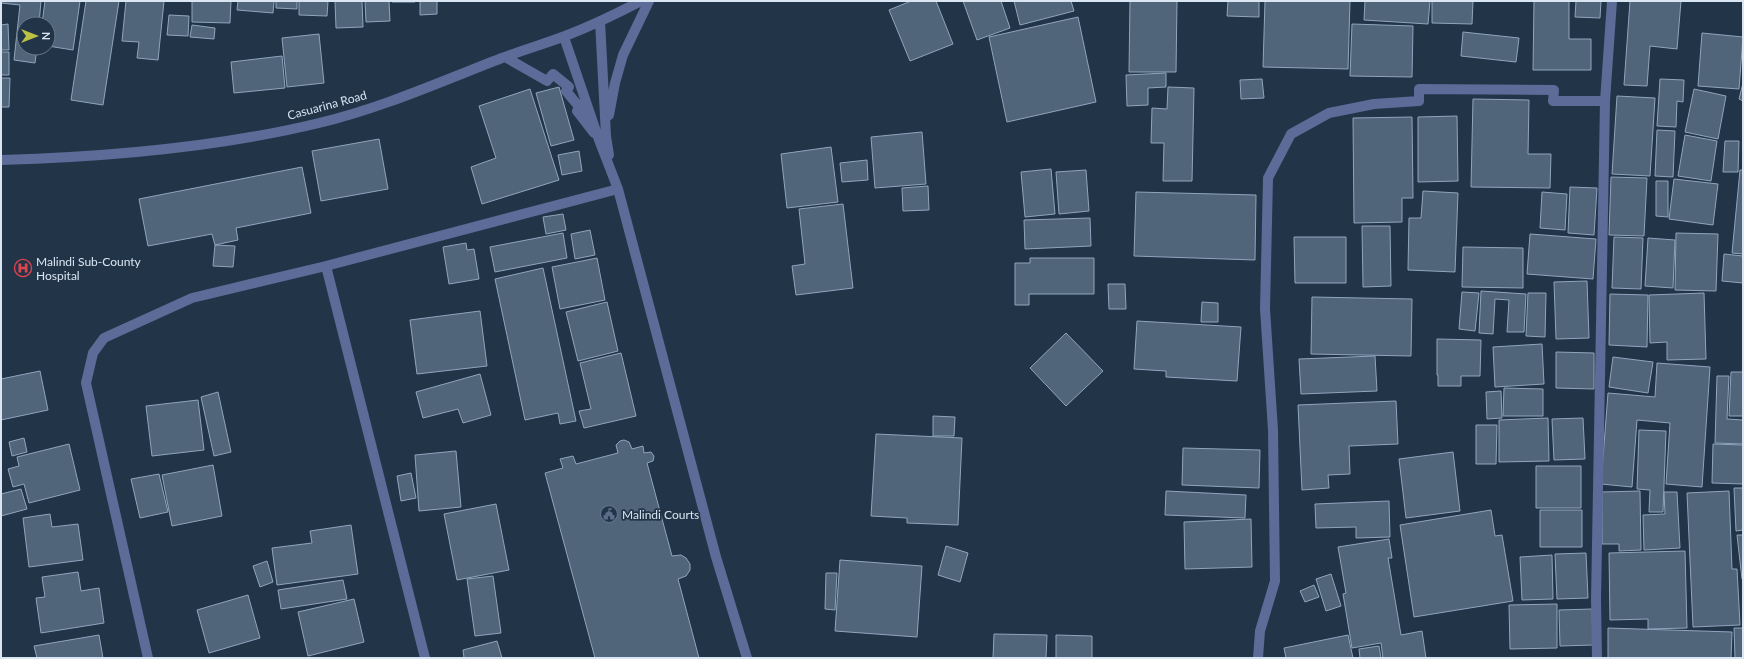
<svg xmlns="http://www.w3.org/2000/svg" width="1744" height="659" viewBox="0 0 1744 659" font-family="Lato,sans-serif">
<rect width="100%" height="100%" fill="#223448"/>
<path fill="#50647a" stroke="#90a5bd" d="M1 1H41L39 24H24V48H37L35 63 14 60 20 5 1 3Z
M45 1H80L73 50 48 46V24H42Z
M86 1H119L103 105 71 100Z
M126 1H164L158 60 137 58 139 42 122 41Z
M192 1H231L230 23 192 22Z
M238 1H274L273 13 237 10Z
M276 1H297V9L276 8Z
M299 1H328L327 16 299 15Z
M335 1H362L363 27 336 28Z
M365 1H389L390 21 366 22Z
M392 1H415V2H392Z
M420 1H437V14L420 15Z
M911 1H936L953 44 910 61 889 10Z
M963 1H1001L1010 28 977 40Z
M1014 1H1071L1074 11 1020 25Z
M1130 1H1177L1176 72H1129Z
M1228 1H1259V17L1227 16Z
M1265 1H1350L1348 69 1263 67Z
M1365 1H1430L1428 24 1364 20Z
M1432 1H1473L1472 24 1432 23Z
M1534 1H1569V39H1591V70H1533Z
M1576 1H1601L1600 18 1575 17Z
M1630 1H1681L1677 49 1650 46 1647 86 1624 85Z
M169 15 189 16 188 36 167 35Z
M1078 17 1096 102 1007 122 989 37Z
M8 24 9 50H1V25Z
M1352 24 1413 26 1412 77 1350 76Z
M192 25 215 28 214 39 190 37Z
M1463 32 1519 38 1516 62 1461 56Z
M1702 33 1743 37 1739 89 1698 86Z
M319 34 324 83 287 87 282 38Z
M1 52H9V75H1Z
M282 56 285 88 234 93 231 62Z
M1166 73V87L1148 88V105L1127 106 1126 75Z
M1 78H10L9 107H1Z
M1262 79 1264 98 1241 99 1240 80Z
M1660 79 1684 80 1683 102 1677 101 1676 127 1657 126Z
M1743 83V101L1739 99Z
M559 87 574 140 551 146 536 93Z
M1168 87 1194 88 1192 181H1163L1164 143H1151L1152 108 1167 109Z
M530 89 559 180 482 204 471 167 496 158 479 106Z
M1694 89 1726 96 1718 139 1685 132Z
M1617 96 1655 98 1650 176 1612 174Z
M1473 99 1529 100 1528 154H1551L1550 188 1471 187Z
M1457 116 1458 181 1418 182V117Z
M1412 117 1413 198H1402V222L1354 223 1353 118Z
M1657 130 1675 131 1673 177 1655 176Z
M922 132 926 184 875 188 871 137Z
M1685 135 1717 141 1711 181 1678 176Z
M379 139 388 189 321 201 312 151Z
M1725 141H1739L1738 172H1723Z
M831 147 838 202 787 208 781 154Z
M579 151 582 171 562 175 558 155Z
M867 160 868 180 842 182 840 163Z
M302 167 311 213 236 228 238 240 215 245 212 234 148 246 139 199Z
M1051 169 1055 214 1025 217 1021 172Z
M1086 170 1089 211 1059 214 1056 172Z
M1740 170H1743V254L1732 253Z
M1611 177 1647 178 1644 236 1609 235Z
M1674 179 1718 184 1713 225 1669 219Z
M1656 181H1668V217L1656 216Z
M928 186 929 210 903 211 902 188Z
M1570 187 1597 188 1594 235 1568 233Z
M1423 191 1458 193 1455 272 1408 270 1409 218H1421Z
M1136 192 1256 195 1255 260 1134 256Z
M1542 192 1567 194 1565 230 1540 228Z
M843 204 853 288 796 295 792 266 805 264 799 209Z
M563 214 566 230 546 234 543 217Z
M1090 218 1091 246 1025 249 1024 220Z
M1362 226H1390L1391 286 1363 287Z
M590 230 595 255 575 259 571 234Z
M563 233 567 258 495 272 490 247Z
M1676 233 1718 234 1716 291 1675 290Z
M1530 234 1596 239 1593 279 1527 274Z
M1294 237H1346V283H1295Z
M1614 237 1643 238 1641 289 1612 288Z
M1648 238 1675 240 1673 288 1645 286Z
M466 243 467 250 474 249 479 279 449 284 443 247Z
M215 245 235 246 233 267 213 266Z
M1463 247 1523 248V288L1462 287Z
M1724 254 1743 256V283L1722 281Z
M597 258 605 300 560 309 552 267Z
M1030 258H1094V294H1029V305H1015V263H1030Z
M543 268 576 421 560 424 558 413 525 420 495 279Z
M1587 281 1589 338 1556 339 1554 282Z
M1108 284H1125L1126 309H1109Z
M1481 291 1526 294 1524 332H1507L1509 300 1495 299 1493 334 1479 333Z
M1462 292 1479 293 1475 331 1459 329Z
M1528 293H1546L1545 337 1526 336Z
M1704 293 1706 359 1667 360V342L1650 343 1649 295Z
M1610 294 1648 295 1647 347 1609 345Z
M1312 297 1412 299 1411 356 1311 354Z
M607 302 618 351 578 361 566 312Z
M1202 302 1218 303V322H1201Z
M480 311 487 366 417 374 410 320Z
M1137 321 1241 327 1237 381 1166 377V371L1134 369Z
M1066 333 1103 371 1066 406 1030 368Z
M1437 339 1481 340 1480 376H1461V386H1438V375H1437Z
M1542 344 1544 384 1495 387 1493 347Z
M1556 352 1594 353V389L1556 388Z
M621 353 636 416 584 428 579 411 591 409 580 363Z
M1375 356 1377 391 1301 394 1299 359Z
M1613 357 1653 362 1648 393 1609 387Z
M1657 363 1710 367 1702 487 1666 484 1670 423 1637 420 1632 487 1601 484 1608 393 1655 397Z
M40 371 48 410 1 420V379Z
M1731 372H1743V416H1729Z
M480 374 491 415 463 423 458 409 423 418 416 392Z
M1717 376H1729L1727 419 1743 420V444L1715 443Z
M1504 388 1543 389V416H1503Z
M1501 391 1502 418 1487 419 1486 392Z
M218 392 231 452 214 456 201 397Z
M198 400 204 450 152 456 146 406Z
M1396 401 1398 444 1349 446 1350 474 1328 475 1329 488 1302 490 1298 405Z
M933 416 955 417 954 436H933Z
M1548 418 1549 461 1499 462V420Z
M1583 418 1585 459 1554 460 1552 419Z
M1476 425H1497L1496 464H1476Z
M1639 430 1666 431 1663 512H1649L1650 490 1637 489Z
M876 434 962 438 958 525 907 523V518L871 516Z
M24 438 27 452 12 456 9 442Z
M624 440 629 442 632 449 643 446 644 453 651 452 654 456 653 461 647 463 672 556 681 555 686 558 690 564V570L686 576 678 579 699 658H595L545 473 563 468 560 459 573 456 576 464 618 453 616 445 620 441Z
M69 444 80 490 29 503 24 484 13 487 8 469 19 466 17 457Z
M1713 444 1743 445V484L1712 483Z
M1183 448 1260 450 1259 488 1182 485Z
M456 451 461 507 419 511 415 455Z
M1453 452 1460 511 1406 518 1399 459Z
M213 465 222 516 172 526 162 475Z
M1536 466H1581V508H1536Z
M411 473 416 498 401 501 397 476Z
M159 474 168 512 140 518 131 479Z
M1734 488H1743V530L1736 531Z
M21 489 27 509 1 516V494Z
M1166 491 1246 495 1245 518 1165 515Z
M1640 491 1641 550 1619 551V544H1602V492Z
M1729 491 1732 569H1737L1740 625 1693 627 1687 493Z
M1664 492H1677L1680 548 1644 550 1643 515 1665 514Z
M1389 501 1390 537 1356 538V527L1316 528 1315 504Z
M496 504 509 570 457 580 444 514Z
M1491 510 1495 536 1502 535 1513 601 1414 617 1400 525Z
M1540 510H1582V547H1540Z
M50 514 52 527 78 524 83 560 29 567 23 518Z
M1251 519 1252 567 1185 569 1184 522Z
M351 525 358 574 277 585 272 548 312 543 310 531Z
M1737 535H1743V579H1742Z
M1389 539 1392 558H1388L1401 635 1422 631 1426 658H1383L1381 643 1352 648 1343 594 1346 593 1338 547Z
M946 546 968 553 960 582 938 575Z
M1685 551 1687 628 1648 629V619L1610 620 1609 553Z
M1586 553 1588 598 1557 599 1555 554Z
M1552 555 1553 599 1522 600 1520 557Z
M840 560 922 566 917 637 835 631Z
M267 561 273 582 260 587 253 566Z
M78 572 81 591 99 588 104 623 41 633 36 598 45 597 42 577Z
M826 573H837L835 610 825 609Z
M1331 574 1341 606 1326 611 1316 579Z
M493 576 501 633 475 636 467 579Z
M343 580 347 599 281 609 278 590Z
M1314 585 1319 597 1305 602 1300 591Z
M248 595 260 638 209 653 197 610Z
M354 599 364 642 308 656 298 612Z
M1557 604V648L1510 649 1509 605Z
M1592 609 1593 645 1560 646 1559 610Z
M1608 628 1732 632 1731 658H1608Z
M1734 628H1743V658H1735Z
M994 634 1047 635 1046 658H993Z
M99 635 103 658H37L34 646Z
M1056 635 1092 636V658H1056Z
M1348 635 1353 658H1286L1284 648Z
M497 641 502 658H464L463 650Z
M1379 646 1381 658H1360L1359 649Z"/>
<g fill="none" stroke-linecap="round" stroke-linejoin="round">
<path stroke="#5c6b97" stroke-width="10" d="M600 21 606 136 609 155
M564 37 599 140 618 189 716 557 747 658
M505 57 547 81 553 74 569 87 566 91 581 109 577 111 594 133
M609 115 615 83 623 55 649 1
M1 160C107 157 216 148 319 123 382 108 442 81 502 58 523 50 544 44 565 36 591 26 616 14 641 1
M326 266 425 658
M148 658 86 383 93 353 104 338 192 298 326 266 618 189
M1258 658 1260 631 1275 581 1273 430 1265 309 1268 178 1291 134 1329 113 1374 104 1419 101V89L1554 90 1553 101H1605
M1597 658 1596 599 1605 101 1612 1"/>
</g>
<defs>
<g id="hospital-ring" transform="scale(0.9)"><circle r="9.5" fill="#223448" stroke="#e0444e" stroke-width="1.5"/><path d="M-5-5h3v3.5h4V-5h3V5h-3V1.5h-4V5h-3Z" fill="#e0444e"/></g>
<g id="civic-ring" transform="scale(0.9)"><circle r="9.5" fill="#223448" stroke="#5c6f8a" stroke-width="1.5"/><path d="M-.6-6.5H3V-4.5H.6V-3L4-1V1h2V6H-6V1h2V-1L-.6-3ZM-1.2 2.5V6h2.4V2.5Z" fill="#5c6f8a"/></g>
</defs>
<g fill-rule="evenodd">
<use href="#hospital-ring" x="23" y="268"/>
<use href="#civic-ring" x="609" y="514"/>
</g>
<g text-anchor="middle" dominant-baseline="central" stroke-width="3.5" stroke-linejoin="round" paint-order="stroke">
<g font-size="12" fill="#d9e5f2" stroke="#223448">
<text transform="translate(327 105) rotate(-15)">Casuarina Road</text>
</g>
<g font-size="12" fill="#d9e5f2" stroke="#223448" text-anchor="start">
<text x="36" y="261">Malindi Sub-County<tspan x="36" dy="14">Hospital</tspan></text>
<text x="622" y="514">Malindi Courts</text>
</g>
</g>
<rect width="1744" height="659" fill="none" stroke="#d9e5f2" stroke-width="4"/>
<g transform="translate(36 36) rotate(90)"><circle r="19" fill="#223448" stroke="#6b7b8c"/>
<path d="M0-3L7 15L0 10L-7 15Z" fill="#bcc044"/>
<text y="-6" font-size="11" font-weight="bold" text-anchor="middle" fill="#d9e5f2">N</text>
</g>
</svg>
